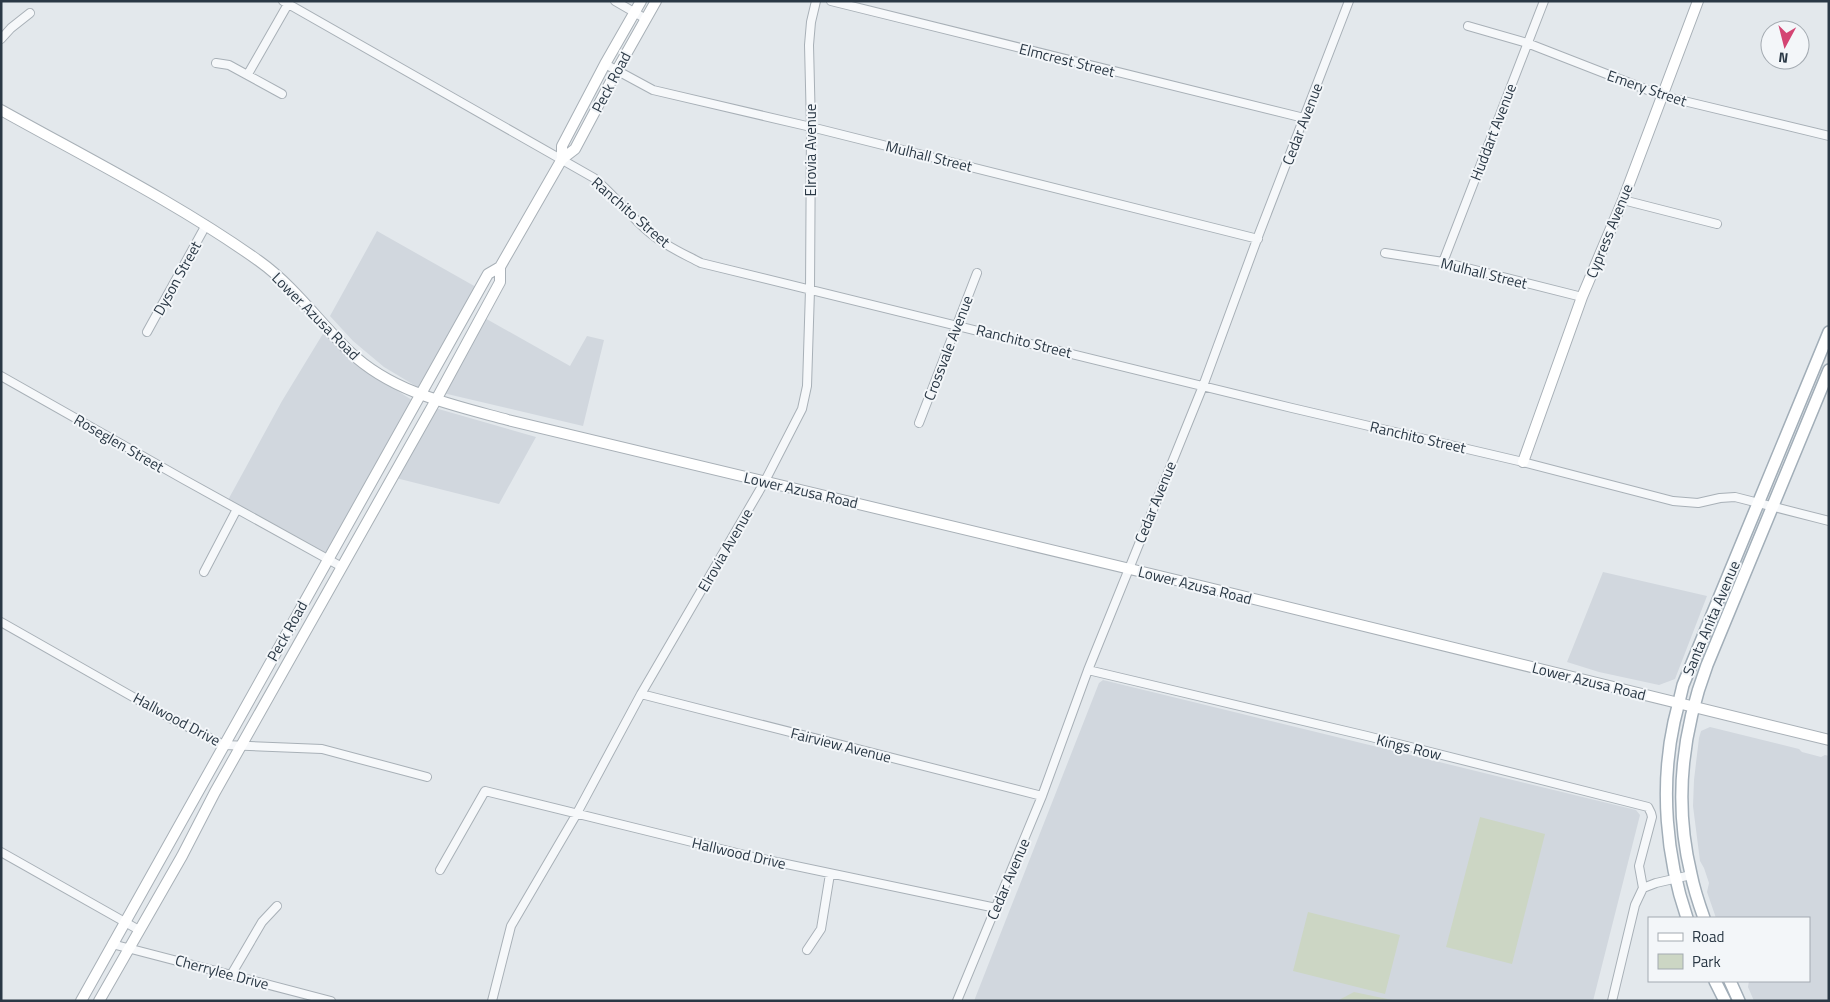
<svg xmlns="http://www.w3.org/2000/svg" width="1830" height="1002" viewBox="0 0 1830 1002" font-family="'Titillium Web',sans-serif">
<rect width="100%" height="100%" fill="#e3e8ec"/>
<path fill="#d1d7de" d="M377 231 476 287 419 388 384 367 353 341 330 316Z
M483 317 570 366 587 336 604 340 583 426 443 393Z
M324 332 363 369 412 400 327 555 228 500 282 401Z
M435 408 536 437 499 504 396 478Z
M1603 572 1707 596 1675 679 1659 685 1599 672 1567 662Z
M1103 680 1636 810 1640 815 1593 1001H974L1099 683Z
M1710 727 1799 749 1802 752 1821 757 1825 755 1829 756V1001H1754L1748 987 1749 981H1809V918H1716L1707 892 1709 883 1704 868 1700 861 1693 806 1694 780 1699 738 1701 731Z"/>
<path fill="#ccd6c4" d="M1480 817 1545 834 1512 964 1446 947Z
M1308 912 1400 935 1385 994 1293 971Z
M1354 992 1392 1000 1337 1001Z"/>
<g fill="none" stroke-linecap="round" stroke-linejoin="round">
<g stroke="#a8b0b7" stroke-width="10">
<path id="street" d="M283 1 594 178C614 195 630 216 650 233 665 246 684 254 701 263L1292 408 1523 462 1673 501 1698 503 1720 498 1735 497 1829 521
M615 1 646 19
M831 1 1304 118
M1468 26 1527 43 1663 96 1829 136
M1 39 11 28 30 13
M216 63 229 65 282 94
M605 64 653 90 811 127 1258 239
M248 74 288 4
M1623 200 1717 224
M1385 253 1443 262 1582 297
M1443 262 1544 1
M147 332 206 225
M1 376 183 479 342 567
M919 423 977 273
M204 572 237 509
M1 622 170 718 224 745 322 749 427 777
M1088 670 1367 736 1648 807 1651 813 1652 817 1639 866 1643 888
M641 694 1042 796
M1 852 139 930
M440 870 485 791 753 857 996 908
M112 944 331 1001
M807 950 821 929 830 874
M231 975 262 922 277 906
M492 1001 511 926 576 815 641 694 765 481 802 409 807 386 810 290 811 127 809 45 811 22 816 1
M957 1001 1042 796 1088 670 1203 386 1259 234 1349 1
M1612 1001 1635 905 1643 888 1656 883 1691 875"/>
</g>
<g stroke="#a8b0b7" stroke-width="12">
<path id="secondary" d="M1 110C87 158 179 204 259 261 294 286 320 323 350 352 393 393 453 405 508 420L1205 587 1829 740
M562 159V146L605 64 641 1
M1523 462 1582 297 1623 200 1698 1
M81 1001 488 274 500 267 562 159 575 149 617 70 656 1
M99 1001 182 856 215 792 436 400 500 282V267"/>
</g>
<g stroke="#a2aeb8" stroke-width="14">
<path id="primary" d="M1687 918C1666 857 1660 786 1674 722 1677 710 1680 698 1683 685L1829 332
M1704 918C1699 904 1694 889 1691 874 1674 804 1682 732 1707 665L1829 370
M1715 981 1725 1001
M1730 981 1739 1001"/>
</g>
<use href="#street" stroke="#f6f8fa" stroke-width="8"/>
<use href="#secondary" stroke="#fff" stroke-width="10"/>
<use href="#primary" stroke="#fff" stroke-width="11"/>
</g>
<g text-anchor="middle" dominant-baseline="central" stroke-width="4" stroke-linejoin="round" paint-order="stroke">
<g font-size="15" fill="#2a3845" stroke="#f3f6f9">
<text transform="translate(1067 60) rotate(14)">Elmcrest Street</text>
<text transform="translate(611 82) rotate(-62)">Peck Road</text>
<text transform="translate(1647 88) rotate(19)">Emery Street</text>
<text transform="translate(1302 124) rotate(-69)">Cedar Avenue</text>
<text transform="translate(1493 132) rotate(-69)">Huddart Avenue</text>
<text transform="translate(810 150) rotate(-90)">Elrovia Avenue</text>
<text transform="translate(929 156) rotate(14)">Mulhall Street</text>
<text transform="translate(631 212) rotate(41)">Ranchito Street</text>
<text transform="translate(1609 231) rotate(-68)">Cypress Avenue</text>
<text transform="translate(1484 273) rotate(14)">Mulhall Street</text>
<text transform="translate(177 278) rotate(-61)">Dyson Street</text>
<text transform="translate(316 316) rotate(45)">Lower Azusa Road</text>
<text transform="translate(1024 341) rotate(14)">Ranchito Street</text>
<text transform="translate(948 348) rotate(-69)">Crossvale Avenue</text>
<text transform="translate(1418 437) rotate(13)">Ranchito Street</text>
<text transform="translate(119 443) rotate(30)">Roseglen Street</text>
<text transform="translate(801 490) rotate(13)">Lower Azusa Road</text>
<text transform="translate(1155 502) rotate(-68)">Cedar Avenue</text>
<text transform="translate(725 550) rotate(-60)">Elrovia Avenue</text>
<text transform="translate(1195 585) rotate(14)">Lower Azusa Road</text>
<text transform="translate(1711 618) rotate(-67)">Santa Anita Avenue</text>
<text transform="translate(287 631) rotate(-61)">Peck Road</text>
<text transform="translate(1589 681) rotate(14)">Lower Azusa Road</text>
<text transform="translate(177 719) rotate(28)">Hallwood Drive</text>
<text transform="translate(841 745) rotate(14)">Fairview Avenue</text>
<text transform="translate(1409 747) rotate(14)">Kings Row</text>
<text transform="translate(739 853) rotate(13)">Hallwood Drive</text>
<text transform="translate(1008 879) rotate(-67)">Cedar Avenue</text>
<text transform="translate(222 972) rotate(15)">Cherrylee Drive</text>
</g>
</g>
<rect width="1830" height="1002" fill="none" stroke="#2a3845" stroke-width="5"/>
<rect x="1648" y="917" width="162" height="65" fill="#f3f6f9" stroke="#a3aab1"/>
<rect x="1658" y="933" width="25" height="8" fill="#ffffff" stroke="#a3aab1"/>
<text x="1692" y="942" font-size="15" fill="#2a3845">Road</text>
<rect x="1658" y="954" width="25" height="15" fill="#ccd6c4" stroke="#a3aab1"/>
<text x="1692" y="967" font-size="15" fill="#2a3845">Park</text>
<g transform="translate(1785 45) rotate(187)"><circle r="24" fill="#f3f6f9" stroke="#a3aab1"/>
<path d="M0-4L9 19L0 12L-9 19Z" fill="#d44473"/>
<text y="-8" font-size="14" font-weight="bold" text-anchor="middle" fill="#2a3845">N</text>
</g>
</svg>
